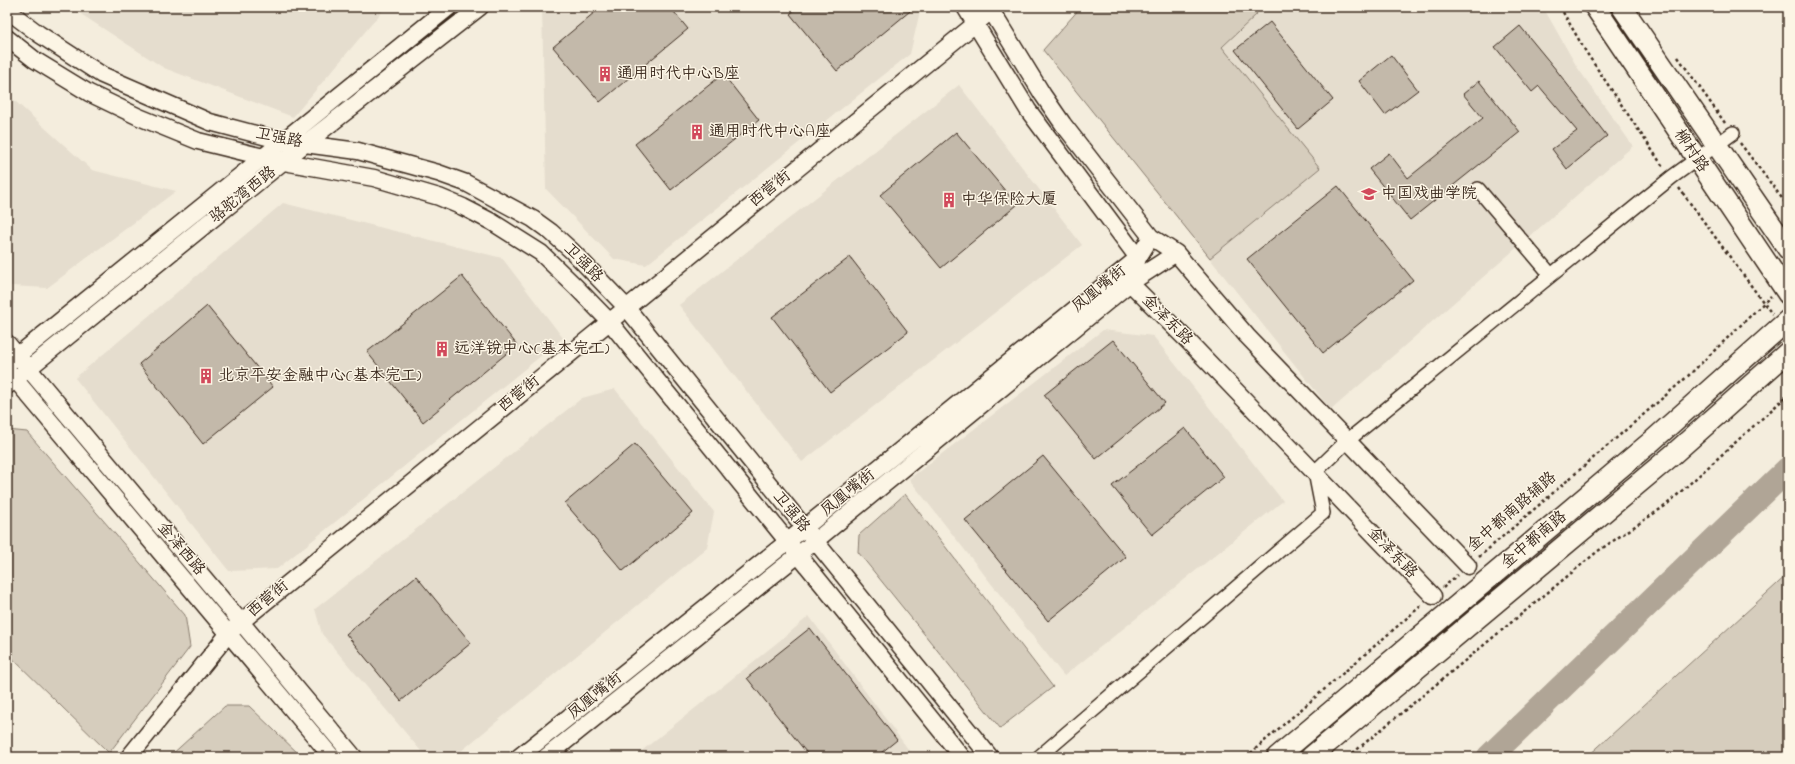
<svg xmlns="http://www.w3.org/2000/svg" width="1795" height="764" viewBox="0 0 1795 764" font-family="'Indie Flower','LXGW WenKai TC',sans-serif">
<rect width="100%" height="100%" fill="#f4eddd"/>
<filter id="ink" filterUnits="userSpaceOnUse"><feTurbulence type="fractalNoise" baseFrequency=".025" numOctaves="2"/><feDisplacementMap in="SourceGraphic" scale="8" xChannelSelector="R" yChannelSelector="G"/><feConvolveMatrix kernelMatrix="1 2 1 2 8 2 1 2 1" color-interpolation-filters="sRGB"/></filter>
<g filter="url(#ink)">
<path fill="#e5ddce" d="M70 7H386L293 117 164 68Z
M542 7H921L910 54 646 265 614 259 546 189Z
M1081 7H1543L1577 67 1633 146 1331 410 1043 50Z
M959 85 1082 245 802 462 679 305Z
M7 94 92 170 176 191 47 288 11 286 7 282Z
M283 203 502 258 563 338 277 569 229 571 75 378Z
M1103 330 1153 336 1283 501 1064 676 909 479Z
M615 389 714 512 707 548 454 757H433L421 751 322 634 315 609 582 398Z
M809 616 914 757H634L788 634Z"/>
<path fill="#d6cdbd" stroke="#887c6e" d="M1081 7H1252L1257 14 1222 47 1320 168 1210 258 1043 50Z
M7 430 27 432 185 615 190 647 109 753 7 653Z
M905 494 1053 687 1000 728 858 552 859 535Z
M1788 574V757H1587Z
M225 706H249L302 757H169Z"/>
<g fill="none" stroke-linecap="round" stroke-linejoin="round">
<path stroke="#b0a596" stroke-width="25" d="M1489 757 1788 469"/>
</g>
<path fill="#c3b9aa" stroke="#3b2a1e" d="M601 7H670L688 29 600 102 553 47Z
M798 7H915L837 71 790 14Z
M1270 22 1333 100 1298 129 1235 50Z
M1520 26 1557 71 1607 136 1567 169 1552 149 1577 131 1539 86 1532 92 1495 47Z
M1391 55 1418 90 1385 115 1359 81Z
M723 74 759 120 671 190 635 144Z
M1479 81 1520 132 1410 220 1369 169 1389 153 1408 178 1483 118 1463 94Z
M956 132 1017 205 941 268 880 195Z
M1338 186 1413 280 1323 353 1247 259Z
M850 257 908 332 830 392 772 317Z
M462 276 517 345 423 422 367 352Z
M207 306 273 387 203 444 139 364Z
M1113 340 1165 403 1096 459 1044 395Z
M1185 428 1224 477 1152 535 1112 486Z
M635 444 693 513 623 571 565 503Z
M1043 456 1126 557 1048 621 965 520Z
M416 576 471 643 401 701 346 634Z
M810 628 897 740 876 757H810L747 678Z"/>
<g fill="none" stroke-linecap="round" stroke-linejoin="round">
<g stroke="#3b2a1e" stroke-width="16">
<path id="minor" d="M1478 189 1551 275
M1039 757 1323 513 1315 472 1347 441 1672 177 1733 133"/>
</g>
<g stroke="#3b2a1e" stroke-width="19">
<path id="tertiary" d="M965 7 1028 110 1138 258 1130 283 1189 342 1433 596
M989 7 1043 95 1063 124 1151 237 1176 253 1247 336 1468 566
M7 10 39 34 102 75 210 122 282 141 358 151 438 173 466 183 533 219 551 232 572 251 626 307 990 757
M7 38 35 60 89 93 139 117 198 141 284 162 374 178 439 197 463 207 492 222 541 253 576 287 609 321 962 757
M7 343 354 757
M7 364 449 7
M9 372 332 757
M7 386 306 143 480 7
M129 757 229 633 242 621 991 11
M519 757 787 542 1138 258 1151 237
M546 757 798 555 1130 283 1176 253"/>
</g>
<g stroke="#3b2a1e" stroke-width="23">
<path id="primary" d="M1595 7 1788 294
M1622 7 1788 249
M1277 757 1652 441 1788 320
M1311 757 1670 457 1788 352"/>
</g>
<path stroke="#3b2a1e" stroke-width="2.5" stroke-dasharray="3 3" stroke-linecap="butt" d="M1560 7 1586 52 1664 168
M1678 57 1725 123
M1740 143 1788 206
M1679 188 1772 314
M1479 557 1688 376 1771 296
M1443 588 1457 575
M1246 757 1422 605
M1348 757 1598 551 1665 506 1788 395"/>
<use href="#minor" stroke="#fcf5e5" stroke-width="13"/>
<use href="#tertiary" stroke="#fcf5e5" stroke-width="16"/>
<use href="#primary" stroke="#fcf5e5" stroke-width="20"/>
</g>
</g>
<defs>
<g id="building-bare" transform="scale(1.2)"><path d="M-4-6H4V6H1V3H-1V6H-4ZM-2.5-4.3h1.7v1.8h-1.7ZM.8-4.3h1.7v1.8H.8ZM-2.5-1h1.7V.8h-1.7ZM.8-1h1.7V.8H.8Z" fill="#d1495b" stroke="#fcf5e5" stroke-width="2.5" paint-order="stroke"/></g>
<g id="university-bare" transform="scale(1.2)"><path d="M0-5L7-2L0 1L-7-2ZM-4 1L0 2.5L4 1V4Q0 6-4 4Z" fill="#d1495b" stroke="#fcf5e5" stroke-width="2.5" paint-order="stroke"/></g>
</defs>
<g fill-rule="evenodd">
<use href="#building-bare" x="605" y="74"/>
<use href="#building-bare" x="697" y="132"/>
<use href="#university-bare" x="1369" y="194"/>
<use href="#building-bare" x="949" y="200"/>
<use href="#building-bare" x="442" y="349"/>
<use href="#building-bare" x="206" y="376"/>
</g>
<g text-anchor="middle" dominant-baseline="central" stroke-width="3" stroke-linejoin="round" paint-order="stroke">
<g font-size="16" fill="#3b2a1e" stroke="#fcf5e5" text-anchor="start">
<text x="617" y="74">通用时代中心B座</text>
<text x="709" y="132">通用时代中心A座</text>
<text x="1381" y="194">中国戏曲学院</text>
<text x="961" y="200">中华保险大厦</text>
<text x="454" y="349">远洋锐中心(基本完工)</text>
<text x="218" y="376">北京平安金融中心(基本完工)</text>
</g>
<g font-size="16" fill="#3b2a1e" stroke="#fcf5e5">
<text transform="translate(279 138) rotate(11)">卫强路</text>
<text transform="translate(1691 151) rotate(56)">柳村路</text>
<text transform="translate(770 189) rotate(-39)">西营街</text>
<text transform="translate(243 195) rotate(-39)">骆驼湾西路</text>
<text transform="translate(583 263) rotate(45)">卫强路</text>
<text transform="translate(1099 289) rotate(-39)">凤凰嘴街</text>
<text transform="translate(1167 320) rotate(45)">金泽东路</text>
<text transform="translate(519 394) rotate(-39)">西营街</text>
<text transform="translate(848 493) rotate(-39)">凤凰嘴街</text>
<text transform="translate(791 512) rotate(51)">卫强路</text>
<text transform="translate(1512 512) rotate(-41)">金中都南路辅路</text>
<text transform="translate(1534 540) rotate(-40)">金中都南路</text>
<text transform="translate(181 549) rotate(50)">金泽西路</text>
<text transform="translate(1392 553) rotate(46)">金泽东路</text>
<text transform="translate(268 599) rotate(-40)">西营街</text>
<text transform="translate(595 696) rotate(-39)">凤凰嘴街</text>
</g>
</g>
<rect width="1795" height="764" fill="none" stroke="#fcf5e5" stroke-width="24"/>
<rect x="12" y="12" width="1771" height="740" fill="none" stroke="#3b2a1e" stroke-width="1.5" filter="url(#ink)"/>
</svg>
